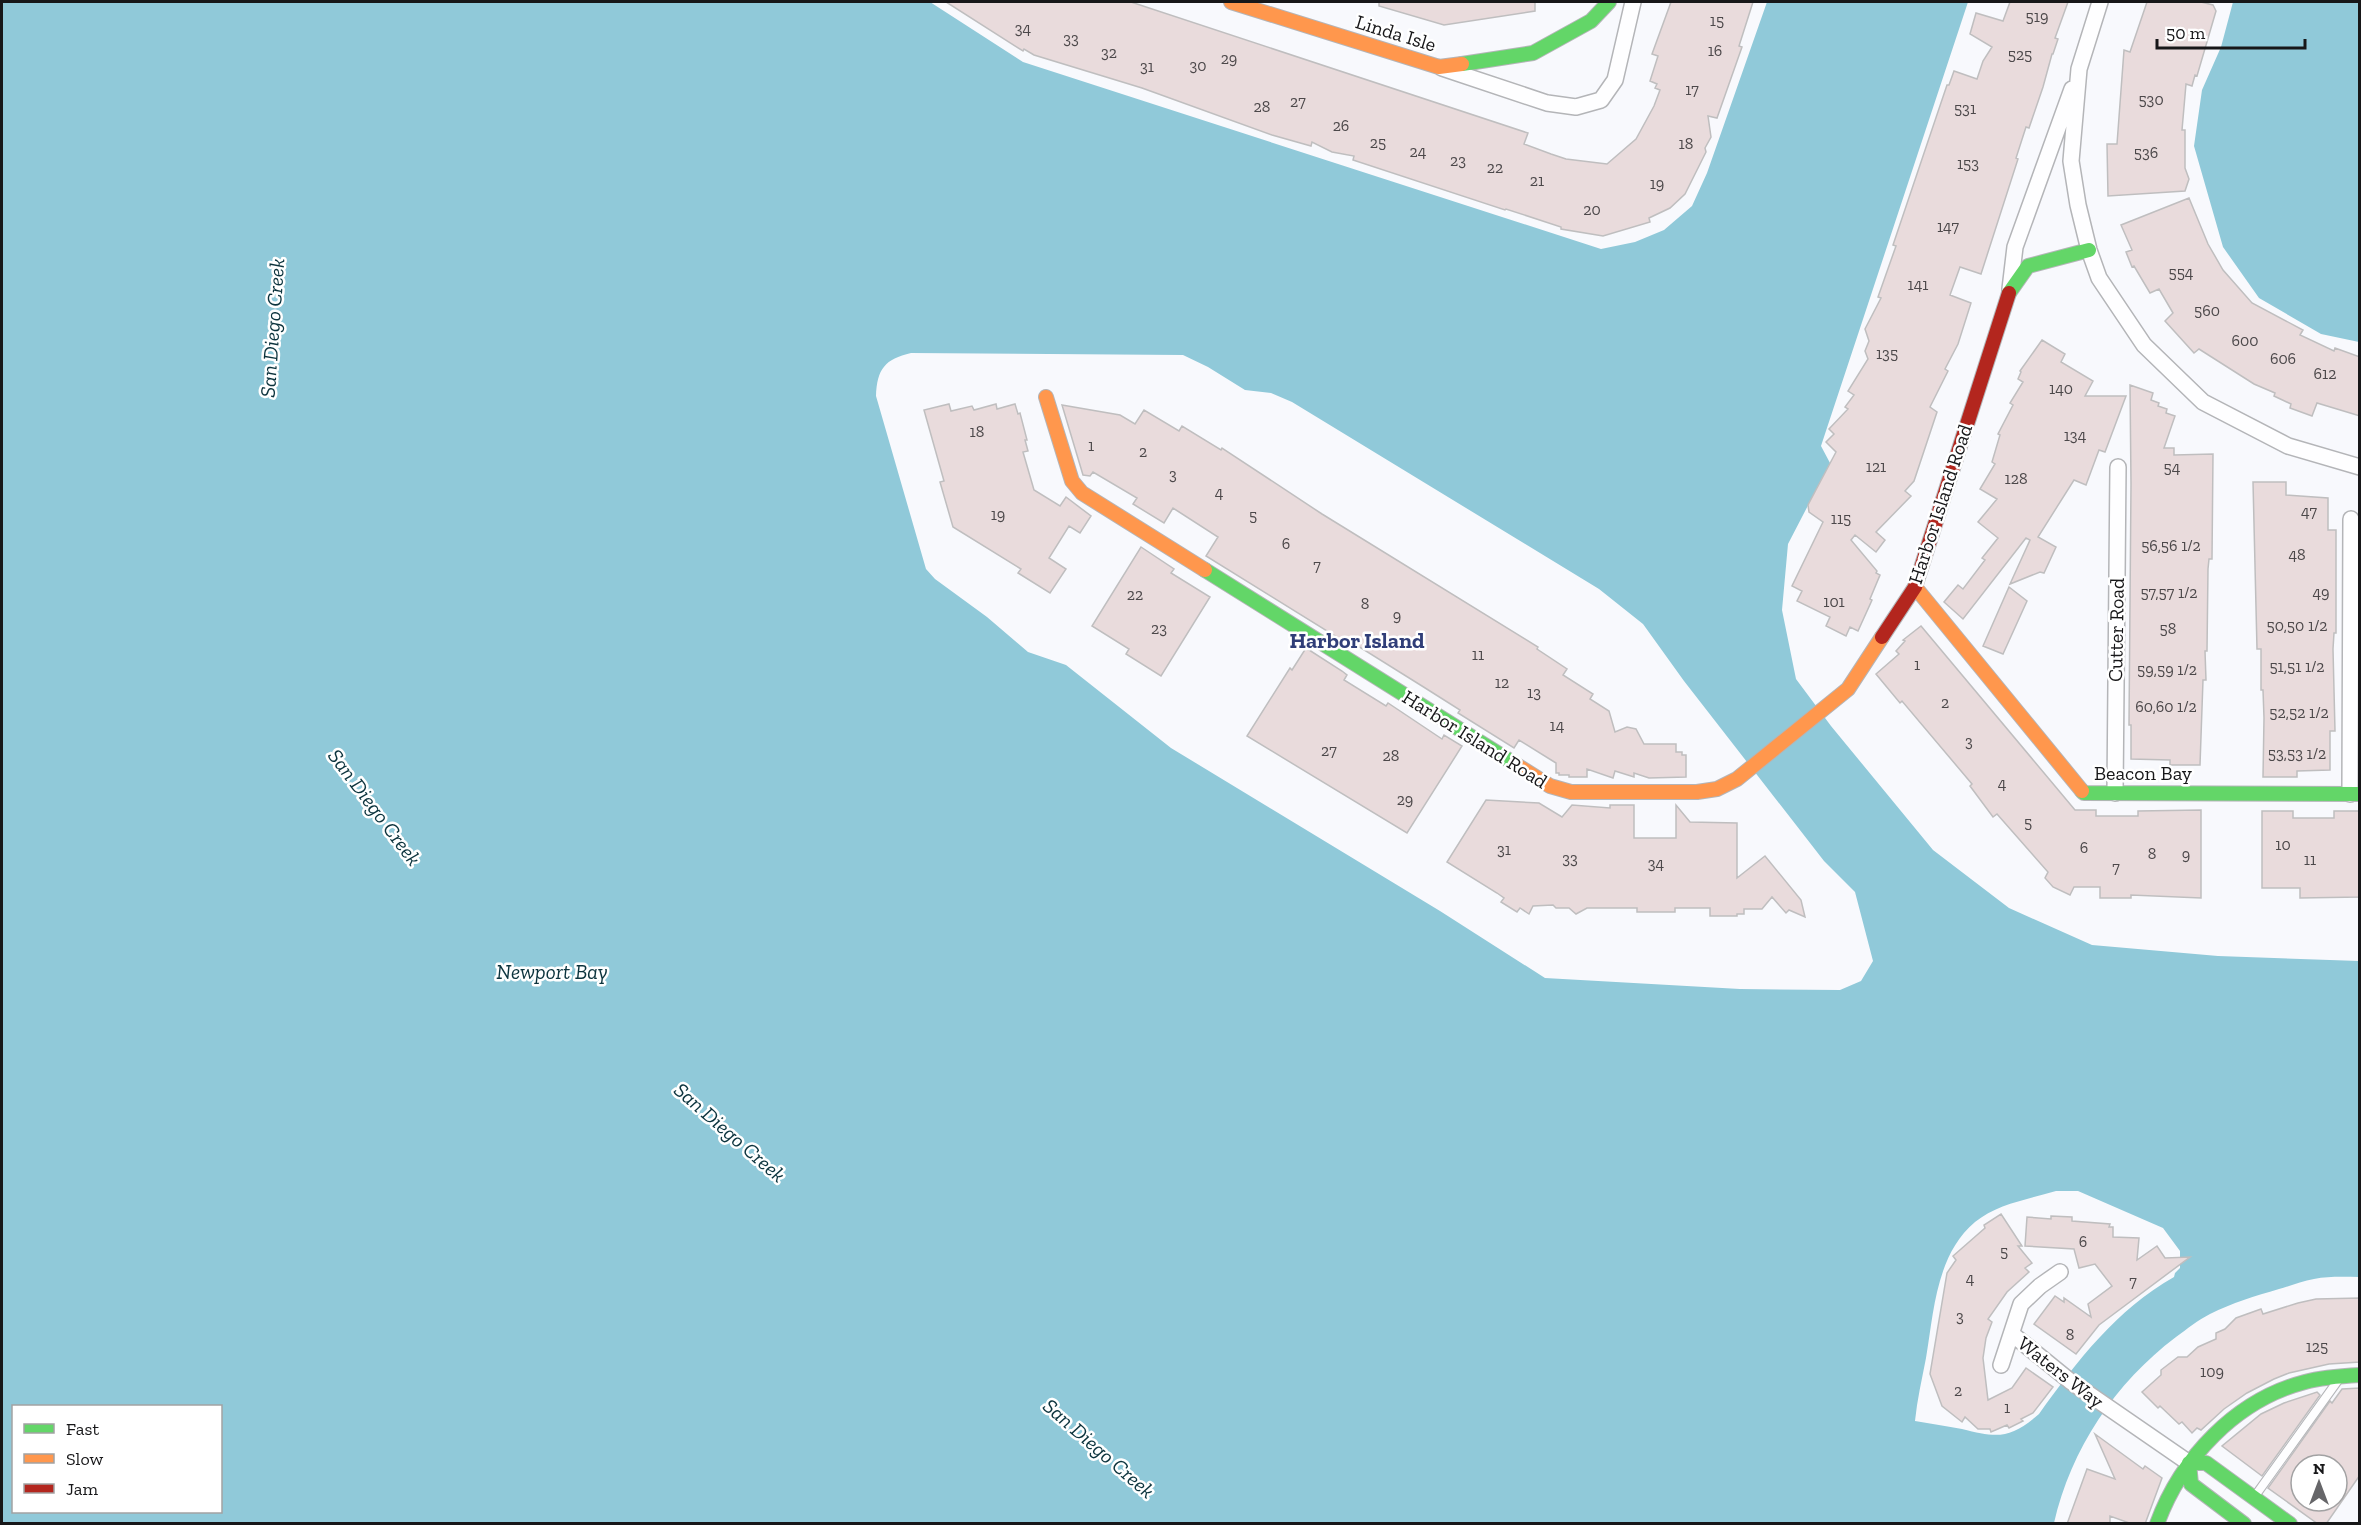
<svg xmlns="http://www.w3.org/2000/svg" width="2361" height="1525" viewBox="0 0 2361 1525" font-family="'Zilla Slab',serif">
<rect width="100%" height="100%" fill="#f8f9fd"/>
<path fill="#90c9d9" fill-rule="evenodd" d="M2 2H930L1023 62 1601 249 1635 242 1664 230 1692 206 1707 173 1767 2H1968L1821 446 1830 463 1788 544 1782 610 1796 679 1831 726 1933 850 2009 908 2092 945 2218 956 2359 961V1277C2345 1277 2329 1276 2314 1279 2302 1281 2290 1286 2279 1289 2255 1296 2232 1303 2210 1314 2198 1320 2187 1329 2176 1337 2115 1383 2071 1449 2054 1523L2 1524ZM911 353 1183 355 1208 367 1245 390 1271 393 1292 402 1599 589 1643 624 1684 681 1824 861 1855 892 1873 961 1861 981 1840 990 1740 989 1545 978 1440 911 1171 748 1066 665 1028 652 987 617 935 579 926 569 876 396C877 369 885 359 911 353ZM2056 1191H2078L2163 1228 2180 1251V1268L2175 1273 2174 1277C2117 1309 2077 1361 2039 1414 2010 1439 1998 1438 1962 1429 1947 1426 1931 1424 1915 1421 1917 1400 1922 1379 1926 1358 1934 1311 1936 1255 1975 1222 1997 1204 2029 1199 2056 1191ZM14 1406H220V1512H14Z
M2233 2H2359V342L2321 334 2259 298 2223 247 2194 146 2202 90 2221 47Z"/>
<path fill="#e9dbdc" stroke="#bfbebf" stroke-width="1.5" fill-rule="evenodd" d="M946 2H1131L1528 133 1524 144 1551 154 1566 159 1607 164 1636 139 1654 106 1660 90 1655 88 1657 84 1650 81 1658 56 1652 54 1671 2H1753L1739 46 1742 47 1717 118 1708 116 1711 137 1705 148 1706 152 1685 194 1670 208 1649 218 1650 222 1603 236 1561 229V227L1506 209 1505 210 1353 160 1354 156 1332 152 1312 142 1311 146 1272 135 1142 88 1034 55 1024 49 1023 51Z
M1379 2H1535V11L1444 25 1379 6Z
M2010 2H2068L2055 38 2058 39 2053 54H2052L2043 87 2029 128 2026 127 2016 158 2018 159 1981 274 1960 267 1950 295 1971 303 1958 344 1945 369 1948 371 1930 407 1937 412 1914 481 1905 491 1911 496 1876 532 1885 540 1876 552 1855 535 1851 540 1877 571 1876 573 1880 575 1870 599 1872 600 1858 631 1850 627 1846 636 1826 626 1830 617 1797 601 1802 591 1792 586 1823 522 1809 512 1808 505 1836 452 1826 442 1834 434 1829 429 1848 409 1845 407 1854 395 1848 391 1868 359 1865 351 1869 341 1865 329 1881 298 1878 297 1896 246 1893 245 1947 85H1949L1954 71 1977 79 1983 61 1992 47 1970 34 1976 13 2003 21Z
M2147 2H2201L2213 5 2216 11 2197 76 2195 75 2192 86 2186 84 2182 130H2185V168L2189 179 2185 191 2108 196 2107 144H2117L2124 50 2130 52Z
M2189 198 2208 244 2223 270 2252 303 2303 330 2300 335 2334 351 2335 348 2360 357V416L2317 403 2312 416 2290 408 2291 404 2274 396 2275 393 2254 384 2199 349 2194 353 2165 321 2173 313 2159 289 2150 293 2134 266 2132 267 2126 252 2132 250 2121 225Z
M2042 340 2065 354 2061 362 2093 381 2085 396H2126L2105 452 2099 450 2086 485 2074 480 2038 537 2056 547 2044 573 2040 572 2010 584 2030 540 2026 538 1963 619 1944 602 1958 585 1963 589 1985 560 1982 558 1998 538 1978 522 1997 499 1980 489 1995 464 1992 462 2000 435 1998 434 2013 405 2010 403 2023 382 2018 379 2021 372 2020 371Z
M2130 385 2153 393 2151 400 2159 403 2158 406 2167 409 2166 413 2175 416 2164 448H2174V455L2213 454 2212 559H2209L2208 569 2207 651H2205L2206 680H2203L2200 765H2170V760L2131 759V725H2129L2131 484Z
M949 404 951 411 972 406 974 410 996 404 997 409 1015 404 1018 414 1020 413 1027 440H1025L1028 451 1023 452 1034 490 1060 506 1066 497 1091 516 1080 533 1069 526 1049 558 1066 569 1050 593 1018 573 1021 569 953 527 940 482 944 481 924 410Z
M1062 405 1120 415 1135 424 1144 410 1179 431 1182 426 1221 450 1222 448 1322 514 1538 647 1537 649 1567 669 1563 675 1593 694 1590 699 1609 711 1615 732 1627 727 1636 729 1644 744H1676V752H1682V755H1686V777L1649 778 1634 773V777L1615 771 1613 778 1587 769V777H1569V775H1559V773H1556V763L1519 740 1514 748 1458 713 1460 710 1422 686 1358 646 1356 649 1206 556 1218 537 1173 508 1164 523 1133 504 1137 498 1093 472 1090 476 1083 475Z
M2253 482H2286V495L2328 498V530H2336V633H2334L2333 649 2335 731H2330V770L2297 771V777H2263L2264 718 2263 690H2261V649H2257Z
M1141 547 1174 569 1171 573 1210 597 1161 676 1126 654 1129 649 1092 626Z
M2009 587 2027 601 2003 654 1983 646Z
M1921 626 2075 810H2096V816H2138V811L2201 810V898L2131 895V898H2100V887H2074L2070 895 2053 887 2045 878 2048 872 1997 814 1993 817 1970 786 1972 784 1902 701 1900 703 1876 674 1899 654 1896 651 1905 641 1903 640Z
M1306 648 1342 671 1347 675 1344 680 1386 706 1388 703 1442 739 1444 735 1462 746 1407 833 1247 736 1290 668 1292 670Z
M1486 800 1539 803 1562 817 1572 805 1610 808V805H1634V838H1676V805L1690 822 1737 823V878L1765 856 1801 900 1805 917 1789 910 1786 913 1772 897 1762 909H1744V914H1737V916H1710V908H1675V912H1637V908H1587L1576 914 1569 908H1556L1553 905 1533 906 1529 914 1520 908 1517 912 1501 902 1504 898 1497 893 1447 862Z
M2262 811H2293V818H2334V811H2360V897L2300 898V888H2262Z
M2001 1214 2022 1246H2018L2032 1263 2025 1268 2029 1272 2007 1292 1988 1319 1992 1322 1986 1338 1983 1358 1988 1400 2012 1388 2026 1368 2053 1387 2033 1413 2021 1419 2023 1421 2009 1428 2007 1425 1991 1432 1990 1429H1978L1965 1417 1962 1422 1942 1406 1930 1374 1947 1273 1956 1260 1953 1256 1985 1228 1984 1225Z
M2051 1216 2072 1217V1221L2110 1224 2109 1227H2113V1237L2139 1238 2137 1260 2157 1246 2165 1258 2190 1257 2099 1325 2076 1354 2034 1324 2055 1296 2064 1302V1298L2091 1317 2088 1304 2112 1286 2095 1264 2079 1268 2074 1249 2025 1246 2027 1217 2051 1219Z
M2360 1298V1362L2329 1364 2289 1373 2274 1379 2247 1393 2224 1409 2201 1430 2197 1428 2192 1433 2182 1422 2179 1424 2160 1406 2158 1408 2142 1392 2161 1375V1370L2178 1357H2187L2198 1347 2216 1339V1333L2225 1329 2236 1318 2261 1309 2263 1314 2298 1303 2316 1299Z
M2360 1388V1475L2326 1524H2318L2268 1488 2330 1401 2332 1403 2342 1389ZM2301 1465H2337V1501H2301Z
M2317 1392 2320 1395 2262 1476 2222 1446 2261 1414 2284 1403Z
M2095 1434 2143 1469 2145 1466 2162 1478 2145 1524H2132L2110 1516V1524H2067L2087 1469 2115 1479Z"/>
<g fill="none" stroke-linecap="round" stroke-linejoin="round">
<g stroke="#b4b5b8" stroke-width="10">
<path id="lane" d="M2255 1496 2339 1379"/>
</g>
<g stroke="#b4b5b8" stroke-width="18">
<path id="street" d="M2100 2 2079 69 2071 161 2078 205 2089 250 2099 278 2144 345 2203 402 2288 446 2360 467
M1442 68 1547 103 1576 107 1601 100 1615 80 1633 2
M2010 289 2015 247 2072 89
M2115 793 2118 467
M2350 794 2351 519
M2012 1334 2070 1381 2189 1463
M2001 1365 2021 1304 2040 1286 2060 1272"/>
</g>
<g stroke="#b4b5b8" stroke-width="16">
<path id="fast" d="M1462 64 1533 53 1591 21 1609 2
M2009 293 2028 266 2089 250
M1205 570 1515 764
M2082 791 2084 793 2360 794
M2189 1463H2206L2290 1524
M2189 1463 2191 1484 2244 1524
M2157 1524C2181 1458 2236 1400 2305 1382 2323 1377 2341 1376 2360 1375"/>
</g>
<g stroke="#b4b5b8" stroke-width="16">
<path id="slow" d="M1231 2 1439 67 1462 64
M1046 397 1072 481 1082 493 1205 570
M1915 587 2082 791
M1515 764 1550 786 1571 792H1697L1717 789 1737 779 1848 689 1882 637"/>
</g>
<g stroke="#b4b5b8" stroke-width="16">
<path id="jam" d="M1882 637 1915 587 2009 293"/>
</g>
<use href="#lane" stroke="#fefeff" stroke-width="8"/>
<use href="#street" stroke="#fefeff" stroke-width="15"/>
<use href="#fast" stroke="#63d668" stroke-width="14"/>
<use href="#slow" stroke="#ff974d" stroke-width="14"/>
<use href="#jam" stroke="#b3261e" stroke-width="14"/>
</g>
<g text-anchor="middle" dominant-baseline="central" stroke-width="5" stroke-linejoin="round" paint-order="stroke">
<g font-size="16" fill="#4c484a">
<text x="2037" y="16">519</text>
<text x="1717" y="20">15</text>
<text x="1023" y="28">34</text>
<text x="1071" y="38">33</text>
<text x="1715" y="50">16</text>
<text x="1109" y="52">32</text>
<text x="2020" y="54">525</text>
<text x="1229" y="58">29</text>
<text x="1198" y="65">30</text>
<text x="1147" y="66">31</text>
<text x="1692" y="89">17</text>
<text x="2151" y="99">530</text>
<text x="1298" y="101">27</text>
<text x="1262" y="106">28</text>
<text x="1965" y="108">531</text>
<text x="1341" y="125">26</text>
<text x="1378" y="142">25</text>
<text x="1686" y="143">18</text>
<text x="1418" y="151">24</text>
<text x="2146" y="152">536</text>
<text x="1458" y="160">23</text>
<text x="1968" y="163">153</text>
<text x="1495" y="167">22</text>
<text x="1537" y="180">21</text>
<text x="1657" y="183">19</text>
<text x="1592" y="209">20</text>
<text x="1948" y="226">147</text>
<text x="2181" y="272">554</text>
<text x="1918" y="284">141</text>
<text x="2207" y="310">560</text>
<text x="2245" y="340">600</text>
<text x="1887" y="353">135</text>
<text x="2283" y="358">606</text>
<text x="2325" y="373">612</text>
<text x="2061" y="388">140</text>
<text x="977" y="431">18</text>
<text x="2075" y="435">134</text>
<text x="1091" y="445">1</text>
<text x="1143" y="451">2</text>
<text x="1876" y="466">121</text>
<text x="2172" y="467">54</text>
<text x="1173" y="474">3</text>
<text x="2016" y="478">128</text>
<text x="1219" y="492">4</text>
<text x="2309" y="511">47</text>
<text x="998" y="514">19</text>
<text x="1253" y="515">5</text>
<text x="1841" y="518">115</text>
<text x="1286" y="543">6</text>
<text x="2171" y="545">56,56 1/2</text>
<text x="2297" y="554">48</text>
<text x="1317" y="565">7</text>
<text x="2169" y="592">57,57 1/2</text>
<text x="2321" y="592">49</text>
<text x="1135" y="594">22</text>
<text x="1834" y="601">101</text>
<text x="1365" y="603">8</text>
<text x="1397" y="615">9</text>
<text x="2297" y="625">50,50 1/2</text>
<text x="1159" y="628">23</text>
<text x="2168" y="628">58</text>
<text x="1478" y="654">11</text>
<text x="1917" y="664">1</text>
<text x="2297" y="666">51,51 1/2</text>
<text x="2167" y="669">59,59 1/2</text>
<text x="1502" y="682">12</text>
<text x="1534" y="692">13</text>
<text x="1945" y="702">2</text>
<text x="2166" y="706">60,60 1/2</text>
<text x="2299" y="712">52,52 1/2</text>
<text x="1557" y="725">14</text>
<text x="1969" y="741">3</text>
<text x="1329" y="750">27</text>
<text x="2297" y="753">53,53 1/2</text>
<text x="1391" y="755">28</text>
<text x="2002" y="783">4</text>
<text x="1405" y="799">29</text>
<text x="2028" y="822">5</text>
<text x="2283" y="844">10</text>
<text x="2084" y="847">6</text>
<text x="1504" y="849">31</text>
<text x="2152" y="853">8</text>
<text x="2186" y="854">9</text>
<text x="1570" y="858">33</text>
<text x="2310" y="859">11</text>
<text x="1656" y="863">34</text>
<text x="2116" y="867">7</text>
<text x="2083" y="1241">6</text>
<text x="2004" y="1251">5</text>
<text x="1970" y="1278">4</text>
<text x="2133" y="1281">7</text>
<text x="1960" y="1316">3</text>
<text x="2070" y="1334">8</text>
<text x="2317" y="1346">125</text>
<text x="2212" y="1371">109</text>
<text x="1958" y="1390">2</text>
<text x="2007" y="1407">1</text>
</g>
<g font-size="20" fill="#171719" stroke="#fff">
<text transform="translate(1396 33) rotate(17)">Linda Isle</text>
<text transform="translate(1940 504) rotate(-72)">Harbor Island Road</text>
<text transform="translate(2116 630) rotate(-89)">Cutter Road</text>
<text transform="translate(1475 739) rotate(32)">Harbor Island Road</text>
<text x="2143" y="773">Beacon Bay</text>
<text transform="translate(2061 1372) rotate(38)">Waters Way</text>
</g>
<g font-size="21" font-style="italic" fill="#0b333d" stroke="#fff">
<text transform="translate(272 328) rotate(-86)">San Diego Creek</text>
<text transform="translate(375 807) rotate(53)">San Diego Creek</text>
<text x="552" y="971">Newport Bay</text>
<text transform="translate(730 1132) rotate(41)">San Diego Creek</text>
<text transform="translate(1099 1448) rotate(41)">San Diego Creek</text>
</g>
<g font-size="22" font-weight="bold" fill="#303e78" stroke="#fff">
<text x="1357" y="640">Harbor Island</text>
</g>
</g>
<rect width="2361" height="1525" fill="none" stroke="#171719" stroke-width="6"/>
<rect x="12" y="1405" width="210" height="108" fill="#ffffff" stroke="#a2a2a3" stroke-width="1.5"/>
<rect x="24" y="1424" width="30" height="9" fill="#63d668" stroke="#a2a2a3" stroke-width="1.5"/>
<text x="66" y="1435" font-size="18" fill="#171719">Fast</text>
<rect x="24" y="1454" width="30" height="9" fill="#ff974d" stroke="#a2a2a3" stroke-width="1.5"/>
<text x="66" y="1465" font-size="18" fill="#171719">Slow</text>
<rect x="24" y="1484" width="30" height="9" fill="#b3261e" stroke="#a2a2a3" stroke-width="1.5"/>
<text x="66" y="1495" font-size="18" fill="#171719">Jam</text>
<g transform="translate(2319 1483)"><circle r="28" fill="#ffffff" stroke="#a2a2a3" stroke-width="1.5"/>
<path d="M0-4.5L10 22L0 15L-10 22Z" fill="#666669"/>
<text y="-9" font-size="16" font-weight="bold" text-anchor="middle" fill="#171719">N</text>
</g>
<path d="M2157 39v9h148v-9" fill="none" stroke="#171719" stroke-width="3"/>
<text x="2166" y="39" font-size="18" fill="#171719" stroke="#ffffff" stroke-width="4.5" paint-order="stroke">50 m</text>
</svg>
